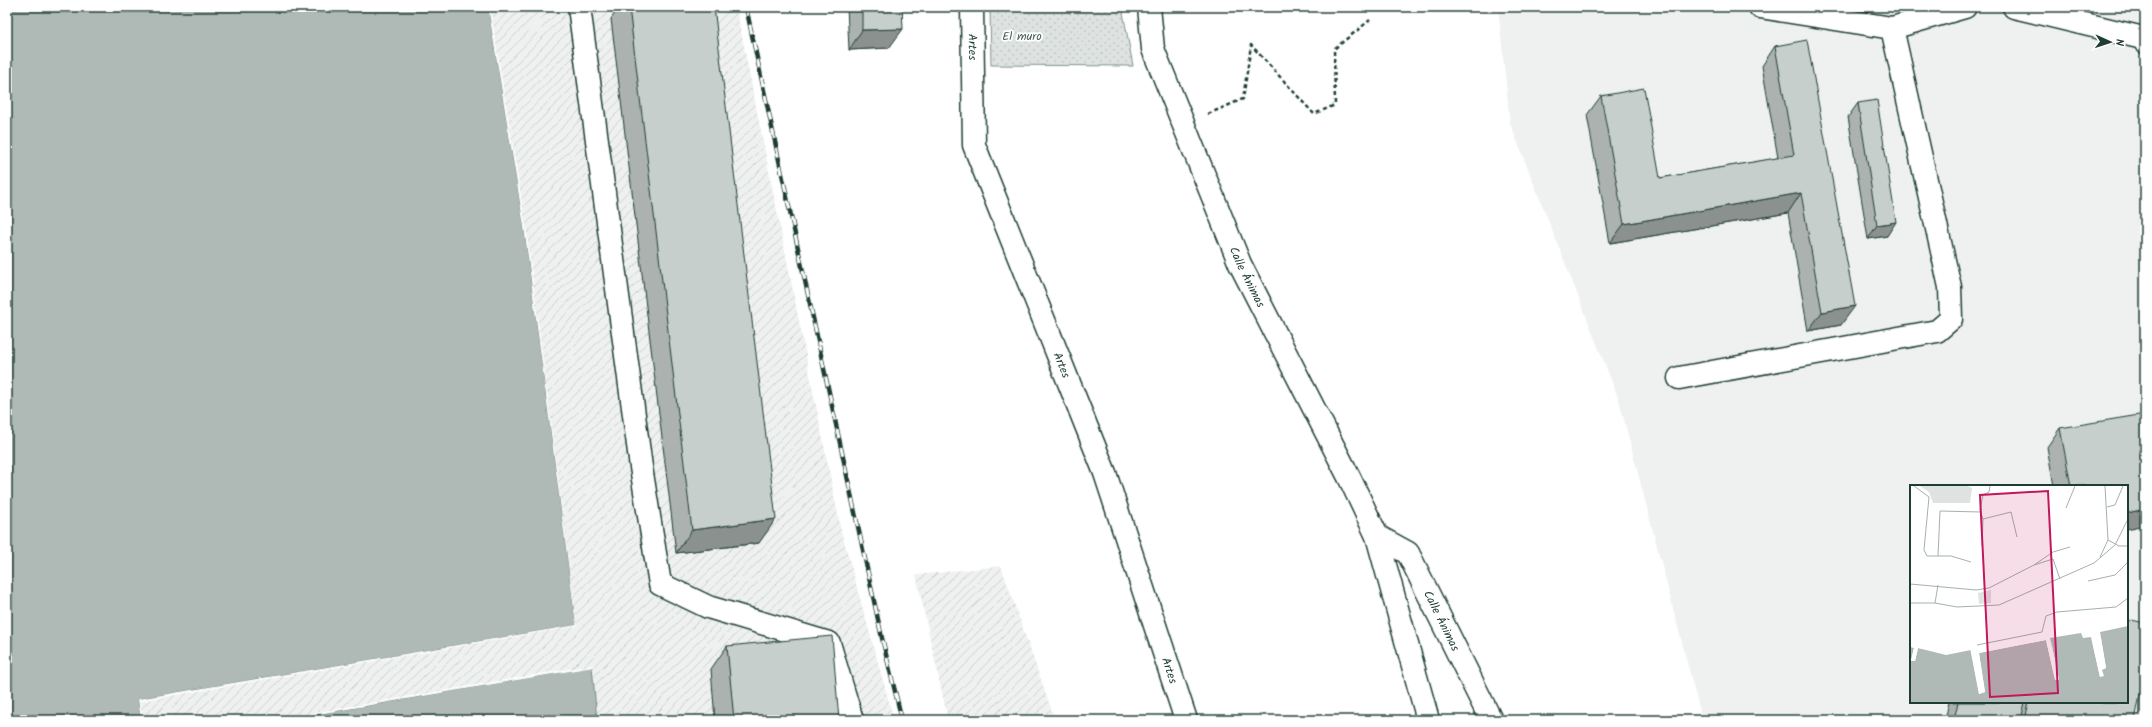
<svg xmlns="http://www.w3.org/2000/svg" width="2152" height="727" viewBox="0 0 2152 727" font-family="Kalam,sans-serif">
<defs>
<pattern id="industrial-furrows" width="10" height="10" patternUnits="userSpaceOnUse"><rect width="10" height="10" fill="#eef1f0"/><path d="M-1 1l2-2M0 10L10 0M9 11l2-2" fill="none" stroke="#ccd0ce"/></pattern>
<pattern id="park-dots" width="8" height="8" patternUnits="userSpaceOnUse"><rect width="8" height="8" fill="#dee3e2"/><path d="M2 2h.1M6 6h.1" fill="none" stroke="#bec4c2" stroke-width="1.8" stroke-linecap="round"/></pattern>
</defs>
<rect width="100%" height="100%" fill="#fff"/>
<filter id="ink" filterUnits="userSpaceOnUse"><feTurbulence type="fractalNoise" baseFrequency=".025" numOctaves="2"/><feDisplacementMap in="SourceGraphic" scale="8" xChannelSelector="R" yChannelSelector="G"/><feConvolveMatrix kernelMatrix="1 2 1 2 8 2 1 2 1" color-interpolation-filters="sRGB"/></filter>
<g filter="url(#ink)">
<path fill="#eef1f0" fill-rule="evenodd" d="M1498 7H2145V720H1702L1619 400 1510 123ZM1911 486H2127V702H1911Z"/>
<path fill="url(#industrial-furrows)" d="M488 7H736L841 530 894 720H597L592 667 285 720H141L138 699 576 625 524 227Z
M1001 566 1055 720H948L916 575Z"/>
<path fill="url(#park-dots)" stroke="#7e908b" d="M990 7H1122L1133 66 991 65Z"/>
<path fill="#afbab7" stroke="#758883" d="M7 7H488L524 227 576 625 138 699 141 720H7Z
M592 667 597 720H285Z"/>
<path fill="#fff" d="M488 7H490L526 227 577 626 140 701 143 720H141L138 699 576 625 524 227Z
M592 665 594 667 283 720 284 718Z"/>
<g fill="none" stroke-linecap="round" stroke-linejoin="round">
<g stroke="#1f3d34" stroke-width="25">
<g id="minor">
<path d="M579 7 641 467 660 584 708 607 829 643 852 720"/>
<path id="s1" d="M1149 7 1153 49 1240 264 1350 479 1377 536 1428 720"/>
<path d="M1760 7 1892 28 1965 7"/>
<path d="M2014 7 2143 38 2145 42"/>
<path d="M1679 378 1937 331 1951 319 1950 287 1892 28"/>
<path id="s2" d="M1377 536 1408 553 1491 720"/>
</g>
</g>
<g stroke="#1f3d34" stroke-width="25">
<g id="major">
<path id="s3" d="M972 7 974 145 1105 473 1186 720"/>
</g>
</g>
<path stroke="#1f3d34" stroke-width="2.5" stroke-dasharray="4 3" stroke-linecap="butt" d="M1208 114 1243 99 1251 45 1314 114 1335 105 1334 49 1370 20"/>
<use href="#minor" stroke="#fff" stroke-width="22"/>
<use href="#major" stroke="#fff" stroke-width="22"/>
<g stroke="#1f3d34" stroke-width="4.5">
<path id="rail" d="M746 7 882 638 902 720"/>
</g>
<use href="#rail" stroke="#fff" stroke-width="3" stroke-dasharray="9" stroke-linecap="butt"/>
</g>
<path fill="#abb2af" stroke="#1f3d34" d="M619 7H714L759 543 676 553 611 19Z
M847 7H902L889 48 849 50Z
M1775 46 1841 325 1808 331 1788 213 1610 243 1587 115 1601 96 1660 178 1778 158 1762 66Z
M1858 103 1887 236 1868 239 1848 117Z
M2060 428 2127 486H2054L2047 447Z
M727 646 839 720H715L711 669Z
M1949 702H2127L2135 720H1945Z"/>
<path fill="#8b918f" stroke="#1f3d34" d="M903 29 889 48 849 50 862 30Z
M1801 193 1788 213 1610 243 1624 224Z
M1896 222 1887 236 1868 239 1877 225Z
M1855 306 1841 325 1808 331 1822 312Z
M2145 509V525L2127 529V513Z
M776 519 759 543 676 553 692 530Z"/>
<path fill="#c7cfcc" stroke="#1f3d34" d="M629 7H714L776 519 692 530Z
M862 7H902L903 29 862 30Z
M1807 40 1855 306 1822 312 1801 193 1624 224 1601 96 1644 88 1660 178 1794 155 1775 46Z
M1877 100 1896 222 1877 225 1858 103Z
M2145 414V509L2127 513V486H2071L2060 428Z
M2127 619 2145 623V671L2135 720H2025L2029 702H2127Z
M832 636 839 720H734L727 646Z
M1958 702H2025L2021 720H1954Z"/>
</g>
<g text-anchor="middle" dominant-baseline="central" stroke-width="3.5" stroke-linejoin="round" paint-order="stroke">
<g font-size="12" fill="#455e57" stroke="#fff">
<text x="1022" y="36">El muro</text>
</g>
<g font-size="12" fill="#1f3d34" stroke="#fff">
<text stroke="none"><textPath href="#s3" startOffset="40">Artes</textPath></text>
<text stroke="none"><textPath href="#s1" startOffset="289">Calle Ánimas</textPath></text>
<text stroke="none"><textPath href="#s3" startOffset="375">Artes</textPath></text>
<text stroke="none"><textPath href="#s2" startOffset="111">Calle Ánimas</textPath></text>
<text stroke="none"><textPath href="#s3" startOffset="699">Artes</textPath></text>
</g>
</g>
<g transform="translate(1910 485)">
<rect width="218" height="218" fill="#fff"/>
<path d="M10 1H57L62 3 60 18H23L19 7Z" fill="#dee3e2"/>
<path d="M81 105V118L69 119 68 108Z" fill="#dee3e2"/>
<path d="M218 141V217H0V162L4 163 1 175 5 176 8 163 36 170 61 165 69 209 75 207 69 168 136 155 145 195 149 194 140 153 171 148 173 153 181 152 190 192 192 184 196 183 190 147Z" fill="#afbab7"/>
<path d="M190 147 196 183 192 185 194 191 190 192 181 152 190 184 194 182ZM140 151 149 195H145L136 155 69 168 75 207 69 209 60 163 63 165 70 206H73L67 167 136 153 147 193ZM0 160 6 162 5 169 8 161 35 168 8 163 5 176H1L4 163Z" fill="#fff"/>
<path fill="none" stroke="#a5b1ae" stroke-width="1" d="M4 1 19 12 14 65 17 71H41L61 77M195 1 198 55 209 61H218M197 22 205 20 213 1M156 23 165 1M73 34 101 27 107 52M72 61 73 34 70 25 73 10 79 7 80 1M28 71 30 26 71 27M190 72 198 55M124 80 143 67 160 62M178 96 205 90 218 77M0 99 66 105 79 103 124 80 143 74 150 94M0 118H25L47 122 89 120 184 78 205 60 218 34M25 118 28 100M67 160 132 147 136 131 147 127 206 122 218 113"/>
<path fill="#c2185b" fill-opacity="0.15" stroke="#c2185b" stroke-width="2" d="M138 6 148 208 80 212 70 10Z"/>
<rect width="218" height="218" fill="none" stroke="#1f3d34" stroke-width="2"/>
</g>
<rect width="2152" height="727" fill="none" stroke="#fff" stroke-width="24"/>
<rect x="12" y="12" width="2128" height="703" fill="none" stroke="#1f3d34" stroke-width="1.5" filter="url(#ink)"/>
<g transform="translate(2110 42) rotate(93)" stroke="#ffffff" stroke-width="3" paint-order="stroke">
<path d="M0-3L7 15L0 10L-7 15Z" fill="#1f3d34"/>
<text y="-6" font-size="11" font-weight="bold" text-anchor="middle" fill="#1f3d34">N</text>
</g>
</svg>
